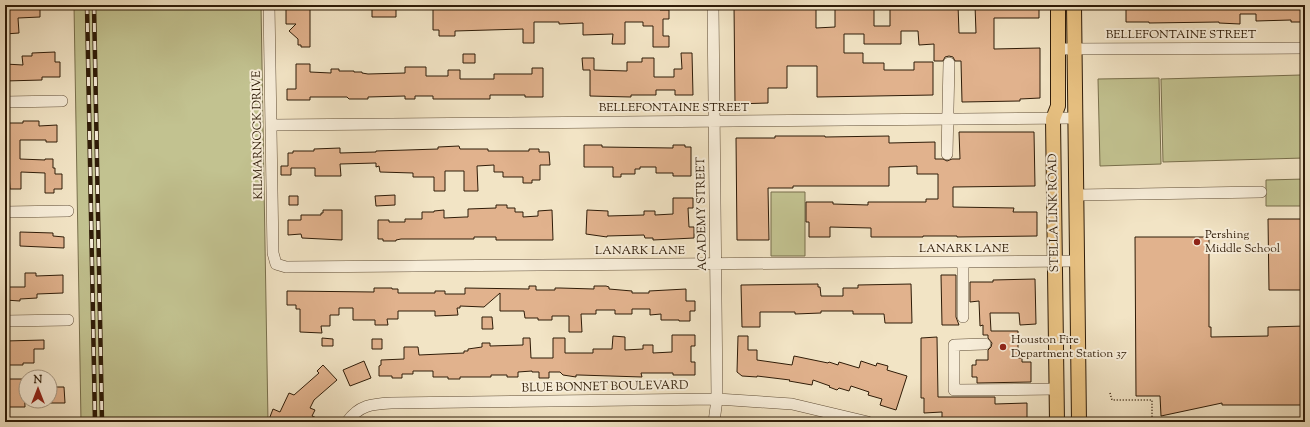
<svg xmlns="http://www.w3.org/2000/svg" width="1310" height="427" viewBox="0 0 1310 427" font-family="'Sorts Mill Goudy',serif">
<rect width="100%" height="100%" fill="#f2e4c5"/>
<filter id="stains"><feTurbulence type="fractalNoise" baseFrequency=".005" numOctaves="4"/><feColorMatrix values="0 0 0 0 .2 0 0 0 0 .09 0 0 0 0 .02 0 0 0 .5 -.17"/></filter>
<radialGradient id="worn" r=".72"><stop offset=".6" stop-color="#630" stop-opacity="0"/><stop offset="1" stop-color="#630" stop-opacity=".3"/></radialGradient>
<path fill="#c2c290" stroke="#786f4c" d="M74 5H261L268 422H81Z
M1301 75 1304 158 1163 162 1161 79Z
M1159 78 1161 164 1100 166 1098 79Z
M1305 179V206H1266V180Z
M771 192H805V256H771Z"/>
<path fill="#e1b28d" stroke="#2f1c08" d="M40 5V17L18 18 19 33 5 34V6Z
M372 5H396V17H372Z
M433 5H455V7H494V5H513V7H529V6L554 5H603V7H619V5H660V10H669V19H663V36H669V47H653V26H643V22H625V44H612L613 34 583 35V23L559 24V22H534V43H523V29L455 31V36H439V30H433Z
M734 5H816V28L835 27V5H874V26H890V5H958L959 33H976L975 5H1029V8H1039V18H994V49L1040 48V98L1020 99V101L962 102 961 61H955L953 57 949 56 945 57 943 61H934V44L919 45 918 31H901V44H864V34H844V53H863V63H884V70H914V62H933V95L817 97V66H787V88H768V103L735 104Z
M1126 5H1305V22H1291V20L1256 21V14H1240V24L1219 23V22L1149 23V22H1126Z
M286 6H310V47H301V45H298V39L289 31 296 24H286Z
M55 52V62H60V77H42V80L5 81V64L23 65 22 56H32V53Z
M681 53H692L693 95H675V90H656V95H631V97L590 96V70H583L582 58H594V70L627 71V62H642V58H654V77H674V69H682Z
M463 54H475V63H463Z
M296 64H310V72L331 73V69H339V71H354V72H362V73L368 74 405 73V67H426V76H448V70H460V79H494V74H532V68H543V97H525V95H490V99H433V96H415V99H405V96L368 97V99H349L347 97H310V100H287V89H296Z
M23 121H39V126L57 125V142H46V140H20V159L45 160V159H53V168H55V174H62V189H54V193H45V173L21 172V189H10L9 173H5V123H23Z
M959 132H1034L1035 186 953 187V207L1014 208 1013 212H1037V236L957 237V236H923V237H871V228L830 227V237H809V222H806V202H833V204L868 205V202H926V199H938V174H917V166L889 167V186H793V188H768L769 240H737L736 138H775V136H825V137L889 136V143L935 142V159H943L947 161 952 159H960Z
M584 145H602V147L673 148V145H685V147H691V176H673V173H656V167H640V169H635V174H621V177H613V167H584Z
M459 146 460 149H488V151H529V149H539V152H549L550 165H540V180H532V183H523V177H503V172H494V165L477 166 478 191H464V171H445V191H434V177H413V173L380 172 379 166 376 167V163L340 164 341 176H315V168H291V175H281V166H288V153H293V151H314V149L340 148V153L376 152V151L438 149V147Z
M395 195V205L376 206 375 196Z
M289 196H298V205H289Z
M673 198H693V208H688L689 227H694V238L653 240V238H645L644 235 607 236V237L586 234 587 210 608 211V216L644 215V211H655V215L673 214Z
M496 205H507V208H515V212H523V217L538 216V211L552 210 553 240H496V237H474V239H401L396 240V241H383V239H378V220H389V222H405V219H422V212H434V211L444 210V218L465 217H468V209L496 208Z
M323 210H342V240L302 238 301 234 288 235V220H301V215H321V213H323Z
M1268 219H1305V290H1269Z
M20 232 53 233V236L64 237V248L20 246Z
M1135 237H1209V327H1211V337L1268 336V327L1305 326V405H1222V403L1161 416 1160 396H1136Z
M25 273H36V276L63 275V293L37 294V298L20 299V301L5 300V287H25Z
M941 275H956V317L959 325H942Z
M1035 279 1036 324 1020 325 1019 313H990L991 331H1018V358H1022V362H1031V382L977 383V377H972V365H976V360H988V350L991 347 992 343 988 338V335H983V325L980 326 979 301 970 302V282H993V280Z
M818 284V287H820L821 296H843V288H858V285L911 284 912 323H885L884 314H853V311H821V313L795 314V312H760V327H742L741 285Z
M529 286H536V290H555V288H560L594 289V286H606L609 287V289L632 291V293H649V291L686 289V301H695V311H690V321H679V320H661V314L650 315V309H632V314H615V310H596V314H581L582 332H569V316H552V320H538V318H525L524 311H500V293L484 307 460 306V308H457L458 315 435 316V311H398V319H387L388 325H375V320H353V308H339V315H330V326H321L322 333 300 332V309H296V305H287V291L374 292V288H392V289H398V293H435V291H445V294H465V288L529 289Z
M482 317H492L493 329H482Z
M672 335H695V346H691V362H695V375H673V373H641L642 377 579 375H576V377L563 375 560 372H549V378H539V372H532V371L518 372V377H507V375H491V377H460V379H448V377H433V371H413V374H402V378H392V376H379V366L381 365V360L404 359V347H418L419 355 464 353V351H468V349L482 347V343H490V346L523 345V338H530L531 358H553V338H565V353H593V349H612L613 336 625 337V350L643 349V345H653V353L672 352Z
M738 336H748V350H757V360L792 365 794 356 828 363 829 362 838 365 839 362 859 368 861 361 876 366 877 363 888 366 887 370 907 376 896 410 880 405 882 399 868 395 869 392 851 386 849 391 839 388 837 390 829 387 830 386 813 380 812 385 789 381 790 380 757 376V377L742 376 737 372Z
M937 337 938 397H995V404L1027 403V422H1005V419L942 420V412L924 413V398H921V338Z
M322 338 333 339V346H322Z
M372 339H382V349H372Z
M44 340V349H34V363H23V365H5V341Z
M364 361 371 378 350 386 343 370Z
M323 365 337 380 314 400 310 408 315 410 312 416 326 422H268L273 409 280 412 289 393 294 395 319 373 317 371Z
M6 379H24L25 407H7Z
M50 387H64L65 403H50Z"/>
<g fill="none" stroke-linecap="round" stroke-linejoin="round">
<g stroke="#604e37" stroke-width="12">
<path id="minor" d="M269 5 273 253 276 264 286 267 1077 261
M713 5 717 399 714 422
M1058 49 1305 48
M5 102 62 101
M271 125 1076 118
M947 154 949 63
M1077 195 1261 192
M5 212 68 211
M963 262V317
M5 321 68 320
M985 344 954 345V390L1057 389
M347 422C359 405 372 404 391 403L717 399 792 404 868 422"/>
</g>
<g stroke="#2f1c08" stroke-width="16">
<path id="major" d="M1074 5 1079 422
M1057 422 1053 119 1058 106V5"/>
</g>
<path stroke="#2f1c08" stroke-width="1.5" stroke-dasharray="1 2" stroke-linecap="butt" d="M1110 393 1112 400H1152V422"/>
<use href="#minor" stroke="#f7edd9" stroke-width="11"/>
<use href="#major" stroke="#e9c282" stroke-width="14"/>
<g stroke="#2f1c08" stroke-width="4.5">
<path id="rail" d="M87 5 95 422
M94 5 102 422"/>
</g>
<use href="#rail" stroke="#f7edd9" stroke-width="3" stroke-dasharray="9" stroke-linecap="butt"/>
</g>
<g fill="#8f2418" stroke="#f7edd9" stroke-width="1.5">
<circle cx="1197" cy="242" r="4"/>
<circle cx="1003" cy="347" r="4"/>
</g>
<g text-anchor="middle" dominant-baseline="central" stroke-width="4" stroke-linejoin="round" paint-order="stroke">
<g font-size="12" fill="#2f1c08" stroke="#f7edd9">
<text x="1181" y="35">BELLEFONTAINE STREET</text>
<text x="674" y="108">BELLEFONTAINE STREET</text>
<text transform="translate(258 135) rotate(-91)">KILMARNOCK DRIVE</text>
<text transform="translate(1054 213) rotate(-91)">STELLA LINK ROAD</text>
<text transform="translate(702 214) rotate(-91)">ACADEMY STREET</text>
<text x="964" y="249">LANARK LANE</text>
<text x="640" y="251">LANARK LANE</text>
<text transform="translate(605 387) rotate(-1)">BLUE BONNET BOULEVARD</text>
</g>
<g font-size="12" fill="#2f1c08" stroke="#f7edd9" text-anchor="start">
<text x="1205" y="235">Pershing<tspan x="1205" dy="14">Middle School</tspan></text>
<text x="1011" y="340">Houston Fire<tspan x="1011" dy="14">Department Station 37</tspan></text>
</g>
</g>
<rect width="1310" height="427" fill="none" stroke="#f2e4c5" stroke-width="20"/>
<rect x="6" y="6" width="1298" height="415" fill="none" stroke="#2f1c08" stroke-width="2"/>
<rect x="10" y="10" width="1290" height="407" fill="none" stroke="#2f1c08"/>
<g transform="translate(38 389)"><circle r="19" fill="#f7edd9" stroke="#a79985"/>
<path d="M0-3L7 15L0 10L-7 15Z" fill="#8f2418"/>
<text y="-6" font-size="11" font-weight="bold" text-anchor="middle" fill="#2f1c08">N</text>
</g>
<rect width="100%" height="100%" filter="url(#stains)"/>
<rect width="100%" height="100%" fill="url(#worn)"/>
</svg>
